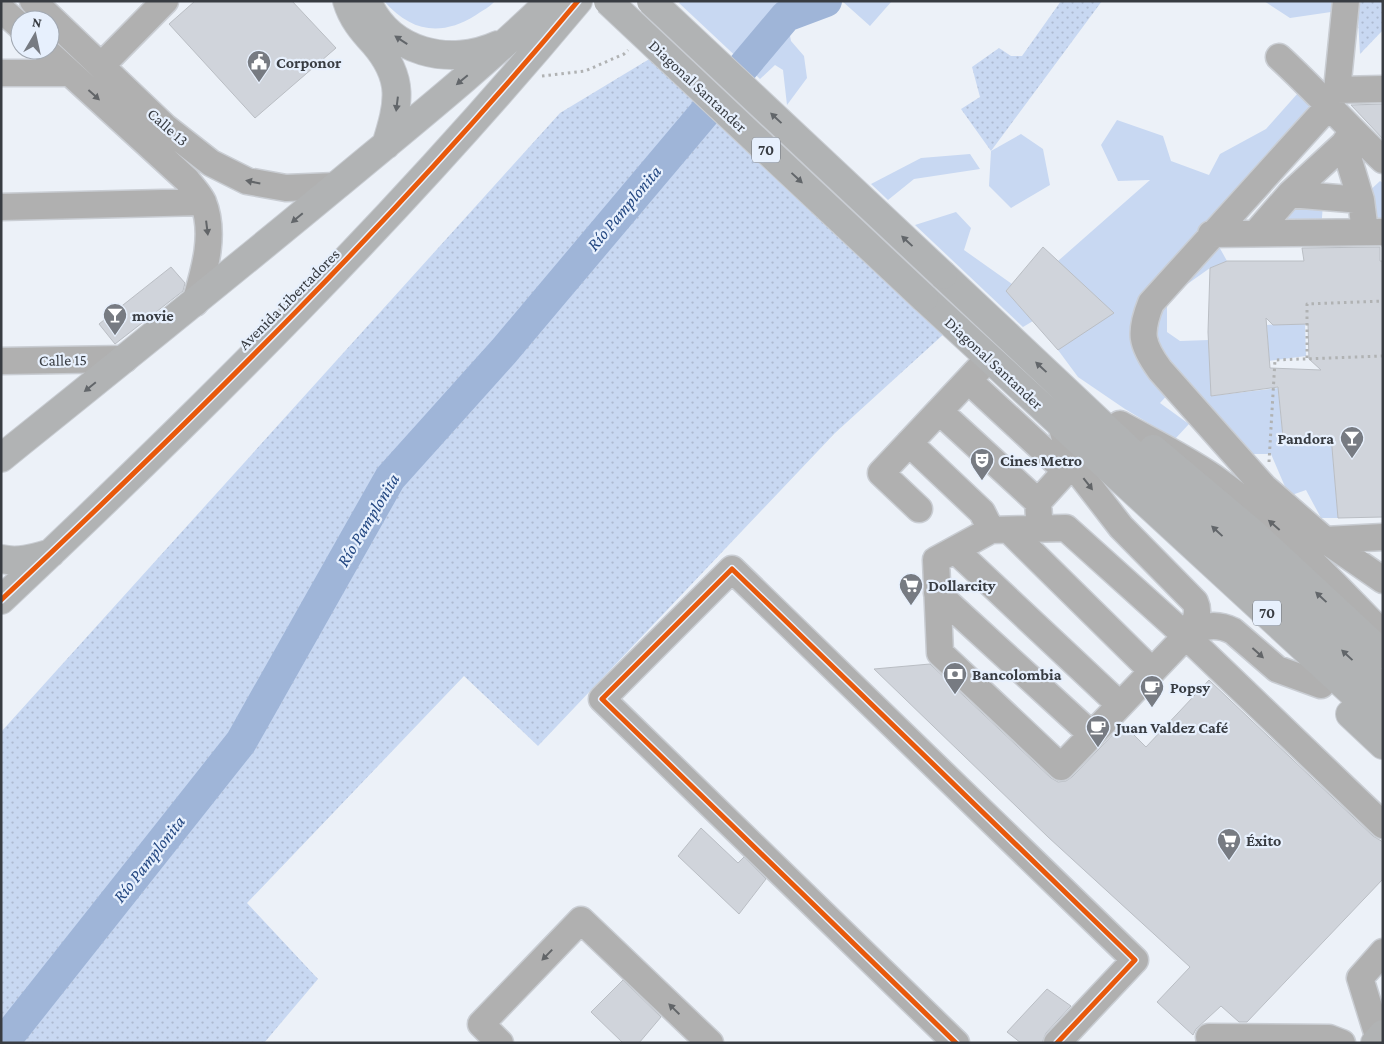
<svg xmlns="http://www.w3.org/2000/svg" width="1384" height="1044" viewBox="0 0 1384 1044" font-family="'Crimson Pro',serif">
<defs>
<pattern id="grass-dots" width="8" height="8" patternUnits="userSpaceOnUse" patternTransform="scale(1.25)"><rect width="8" height="8" fill="#c8d8f2"/><path d="M2 2h.1M6 6h.1" fill="none" stroke="#adbad1" stroke-width="1.8" stroke-linecap="round"/></pattern>
</defs>
<rect width="100%" height="100%" fill="#ecf1f8"/>
<path fill="url(#grass-dots)" d="M1061 1H1102L991 151 961 109 980 97 972 67 999 48 1011 56H1022Z
M1357 1H1383V30L1360 54Z
M651 58 957 322 835 433 538 746 464 676 247 903 318 979 264 1043H1V732L560 113Z"/>
<path fill="#c8d8f2" d="M384 1H495C490 7 483 10 476 15 441 37 411 32 384 1Z
M681 1H796L785 9 791 41 804 56 807 78 787 105 783 70 775 65 760 79 679 3Z
M842 1H892L870 26Z
M1264 1H1333L1331 12 1290 18Z
M1298 93 1318 108 1140 329 1172 390 1160 403 1189 424 1175 439 1125 409 1078 377 1058 350V261L1150 180 1118 181 1101 145 1117 120 1163 136 1171 161 1209 175 1220 154 1266 129Z
M1021 134 1043 149 1050 185 1011 208 989 186 991 151Z
M970 154 980 169 914 179 888 200 871 184 921 158Z
M1380 181 1383 183V228L1369 221 1366 194Z
M1323 204 1321 230 1279 228 1281 208Z
M956 212 971 228 964 250 1012 284 1006 291 1033 321 1023 327 915 225Z
M1212 234 1227 261 1210 268 1186 285 1176 275Z
M1175 293 1167 305V332L1180 341 1209 340 1211 396 1278 388 1283 437 1327 436 1332 440 1338 518H1321L1306 490 1289 496 1271 454H1250L1148 351 1146 318Z
M1305 322 1306 356 1269 361 1267 325Z"/>
<g fill="none" stroke-linecap="round" stroke-linejoin="round">
<path stroke="#9fb5d8" stroke-width="32" d="M3 1043 241 742 390 478 504 351 786 16 826 1"/>
</g>
<path fill="#d0d4db" stroke="#babec4" fill-rule="evenodd" d="M195 1H292L336 48 255 118 169 24Z
M1383 104V139L1351 105Z
M1043 247 1114 313 1058 350 1006 291Z
M1380 247V261H1383V517L1338 518 1331 436 1283 437 1278 387 1211 396 1208 332 1210 268 1227 261H1304L1302 248ZM1266 318 1273 325 1308 324 1309 359 1321 370 1270 368Z
M171 267 185 283 183 291 115 344 99 324Z
M930 664 1051 778 1058 782 1066 781 1072 777 1123 724 1146 747 1209 680 1373 836 1383 842V879L1247 1022H1239L1221 1006 1196 1029 1193 1035 1157 1002 1190 967 1048 837 874 669Z
M701 828 738 863 744 857 766 879 739 914 678 856Z
M623 980 661 1017 639 1043H623L591 1012Z
M1047 989 1071 1006 1046 1033 1042 1043H1021L1007 1032Z"/>
<g fill="none" stroke-linecap="round" stroke-linejoin="round">
<g stroke="#c9cdd3" stroke-width="29">
<path id="minor" d="M33 1 165 127 211 163 247 181 286 188 336 186
M1346 1 1337 90 1328 107 1151 303C1139 333 1141 344 1160 370L1264 487 1325 540 1383 580
M1 9 20 26
M45 50 187 180C192 187 200 195 203 202 216 234 204 272 195 303
M1279 57C1315 90 1347 126 1383 160
M102 65 165 1
M1 73H70
M1337 90 1383 89
M1352 131 1344 144 1361 200
M1290 194 1344 144
M1 207 203 202
M1256 233 1290 194 1361 200 1365 232
M1211 234 1383 232
M1 361 125 359
M969 381 1066 471 1038 502
M939 411 1038 502 1039 518
M1120 424C1151 441 1184 457 1213 477 1276 522 1329 578 1383 634
M1061 425 1073 465 1121 527 1195 602C1201 615 1193 625 1186 636L1061 767 940 653 936 560 991 530 1066 528 1186 636 1383 825
M909 443 982 512 991 530
M919 509 881 473 989 358
M1009 530 1152 671
M1319 543 1325 540 1383 537
M955 550 1120 705
M937 593 1092 735
M1186 636C1202 626 1215 622 1233 631L1277 669 1321 685
M1209 1037 1329 1038 1342 1043
M1379 1039 1360 978 1383 952
M500 1043 481 1024 581 920 710 1043
M956 1043 602 699 732 569 1135 960 1057 1043"/>
</g>
<g stroke="#c9cdd3" stroke-width="30">
<path id="major" d="M347 1C352 18 362 30 374 43 405 79 399 103 386 145
M367 1C389 53 450 67 498 45
M943 275 1383 689
M924 298 1383 721
M1153 449 1254 534 1383 654
M1 458C113 368 225 278 336 186 408 126 482 67 550 1
M1 559C19 563 34 558 51 553
M1 600C203 410 400 214 578 1
M1350 714 1383 745
M1375 1043 1383 1034"/>
</g>
<path stroke="#b0b2b3" stroke-width="3" stroke-dasharray="2.5 4" stroke-linecap="butt" d="M542 76 585 71 624 54 628 50
M1307 358V304L1383 301
M1269 462 1275 360 1383 356"/>
<use href="#minor" stroke="#b0b0b0" stroke-width="26"/>
<use href="#major" stroke="#b1b3b4" stroke-width="28"/>
<g stroke="#c9cdd3" stroke-width="30" stroke-linecap="butt">
<path id="major-bridge" d="M608 1 924 298
M651 1 943 275"/>
</g>
<use href="#major-bridge" stroke="#b1b3b4" stroke-width="28"/>
<g stroke="#e7f0fd" stroke-width="8">
<path id="cycleway" d="M1 600C203 410 400 214 578 1
M956 1043 602 699 732 569 1135 960 1057 1043"/>
</g>
<use href="#cycleway" stroke="#e8590c" stroke-width="5"/>
</g>
<defs><path id="oneway-solid" d="M-6-.8H1V-3.2L6.5 0L1 3.2V.8H-6Z" transform="scale(1.25)"/></defs>
<g fill="#62666a">
<use href="#oneway-solid" transform="translate(401 40) rotate(-147)"/>
<use href="#oneway-solid" transform="translate(462 80) rotate(140)"/>
<use href="#oneway-solid" transform="translate(397 104) rotate(97)"/>
<use href="#oneway-solid" transform="translate(776 118) rotate(-137)"/>
<use href="#oneway-solid" transform="translate(797 178) rotate(43)"/>
<use href="#oneway-solid" transform="translate(297 218) rotate(140)"/>
<use href="#oneway-solid" transform="translate(907 241) rotate(-137)"/>
<use href="#oneway-solid" transform="translate(1041 367) rotate(-137)"/>
<use href="#oneway-solid" transform="translate(90 387) rotate(141)"/>
<use href="#oneway-solid" transform="translate(1217 531) rotate(-137)"/>
<use href="#oneway-solid" transform="translate(1321 597) rotate(-137)"/>
<use href="#oneway-solid" transform="translate(1347 655) rotate(-137)"/>
</g>
<g fill="#626568">
<use href="#oneway-solid" transform="translate(94 95) rotate(42)"/>
<use href="#oneway-solid" transform="translate(253 182) rotate(-168)"/>
<use href="#oneway-solid" transform="translate(207 228) rotate(83)"/>
<use href="#oneway-solid" transform="translate(1088 484) rotate(52)"/>
<use href="#oneway-solid" transform="translate(1274 525) rotate(-139)"/>
<use href="#oneway-solid" transform="translate(1258 653) rotate(42)"/>
<use href="#oneway-solid" transform="translate(547 955) rotate(134)"/>
<use href="#oneway-solid" transform="translate(674 1009) rotate(-136)"/>
</g>
<defs>
<g id="civic-pin" transform="scale(1.25)"><path d="M0 17L-7.5 6A9.5 9.5 0 1 1 7.5 6Z" fill="#777b82" stroke="#e7f0fd"/><path d="M-.6-6.5H3V-4.5H.6V-3L4-1V1h2V6H-6V1h2V-1L-.6-3ZM-1.2 2.5V6h2.4V2.5Z" fill="#fff"/></g>
<g id="bar-pin" transform="scale(1.25)"><path d="M0 17L-7.5 6A9.5 9.5 0 1 1 7.5 6Z" fill="#777b82" stroke="#e7f0fd"/><path d="M-6-5H6L.8 .8V4.5H3.5V6h-7V4.5H-.8V.8Z" fill="#fff"/></g>
<g id="theatre-pin" transform="scale(1.25)"><path d="M0 17L-7.5 6A9.5 9.5 0 1 1 7.5 6Z" fill="#777b82" stroke="#e7f0fd"/><path d="M-5-5.5Q0-4 5-5.5V0Q5 5 0 6Q-5 5-5 0ZM-3.3-2.5H-1v1.5H-3.3ZM1-2.5H3.3v1.5H1ZM-2.8 1Q0 5.5 2.8 1Z" fill="#fff"/></g>
<g id="supermarket-pin" transform="scale(1.25)"><path d="M0 17L-7.5 6A9.5 9.5 0 1 1 7.5 6Z" fill="#777b82" stroke="#e7f0fd"/><path d="M-6-5.5h2.5l.6 2H6L4.5 2H-2.5L-4.4-4H-6ZM-1.5 3.2a1.3 1.3 0 1 0 .1 0ZM3 3.2a1.3 1.3 0 1 0 .1 0Z" fill="#fff"/></g>
<g id="bank-pin" transform="scale(1.25)"><path d="M0 17L-7.5 6A9.5 9.5 0 1 1 7.5 6Z" fill="#777b82" stroke="#e7f0fd"/><path d="M-6-4H6V4H-6ZM0-2.3a2.3 2.3 0 1 0 0 4.6a2.3 2.3 0 1 0 0-4.6Z" fill="#fff"/></g>
<g id="cafe-pin" transform="scale(1.25)"><path d="M0 17L-7.5 6A9.5 9.5 0 1 1 7.5 6Z" fill="#777b82" stroke="#e7f0fd"/><path d="M-5.5-4.5H6V0H3Q3 3.5 0 3.5H-2.5Q-5.5 3.5-5.5 0ZM3-3.2v2h1.7v-2ZM-6 4.5H4V6H-6Z" fill="#fff"/></g>
</defs>
<g fill-rule="evenodd">
<use href="#civic-pin" x="259" y="62"/>
<use href="#bar-pin" x="115" y="315"/>
<use href="#bar-pin" x="1352" y="438"/>
<use href="#theatre-pin" x="982" y="460"/>
<use href="#supermarket-pin" x="911" y="585"/>
<use href="#bank-pin" x="955" y="674"/>
<use href="#cafe-pin" x="1152" y="687"/>
<use href="#cafe-pin" x="1098" y="727"/>
<use href="#supermarket-pin" x="1229" y="840"/>
</g>
<g text-anchor="middle" dominant-baseline="central" stroke-width="4.5" stroke-linejoin="round" paint-order="stroke">
<g fill="#e7f0fd" stroke="#6c727a" stroke-width="1">
<rect x="752" y="137.5" width="28" height="25" rx="4"/>
<rect x="1253" y="600.5" width="28" height="25" rx="4"/>
</g>
<g font-size="15" font-weight="bold" fill="#383c42">
<text x="766" y="150">70</text>
<text x="1267" y="613">70</text>
</g>
<g font-size="16" font-weight="bold" fill="#383c42" stroke="#e7f0fd" text-anchor="start">
<text x="276" y="62">Corponor</text>
<text x="132" y="315">movie</text>
<text x="1334" y="438" text-anchor="end">Pandora</text>
<text x="1000" y="460">Cines Metro</text>
<text x="928" y="585">Dollarcity</text>
<text x="972" y="674">Bancolombia</text>
<text x="1170" y="687">Popsy</text>
<text x="1116" y="727">Juan Valdez Café</text>
<text x="1246" y="840">Éxito</text>
</g>
<g font-size="16" fill="#383c42" stroke="#e7f0fd">
<text transform="translate(698 86) rotate(43)">Diagonal Santander</text>
<text transform="translate(168 127) rotate(41)">Calle 13</text>
<text transform="translate(289 299) rotate(-45)">Avenida Libertadores</text>
<text transform="translate(63 360) rotate(-1)">Calle 15</text>
<text transform="translate(994 363) rotate(43)">Diagonal Santander</text>
</g>
<g font-size="18" font-style="italic" fill="#244882" stroke="#e7f0fd">
<text transform="translate(624 208) rotate(-50)">Río Pamplonita</text>
<text transform="translate(368 520) rotate(-59)">Río Pamplonita</text>
<text transform="translate(149 859) rotate(-52)">Río Pamplonita</text>
</g>
</g>
<rect width="1384" height="1044" fill="none" stroke="#383c42" stroke-width="5"/>
<g transform="translate(35 35) rotate(9)"><circle r="24" fill="#e7f0fd" stroke="#a1a8b2"/>
<path d="M0-4L9 19L0 12L-9 19Z" fill="#777b82"/>
<text y="-8" font-size="14" font-weight="bold" text-anchor="middle" fill="#383c42">N</text>
</g>
</svg>
